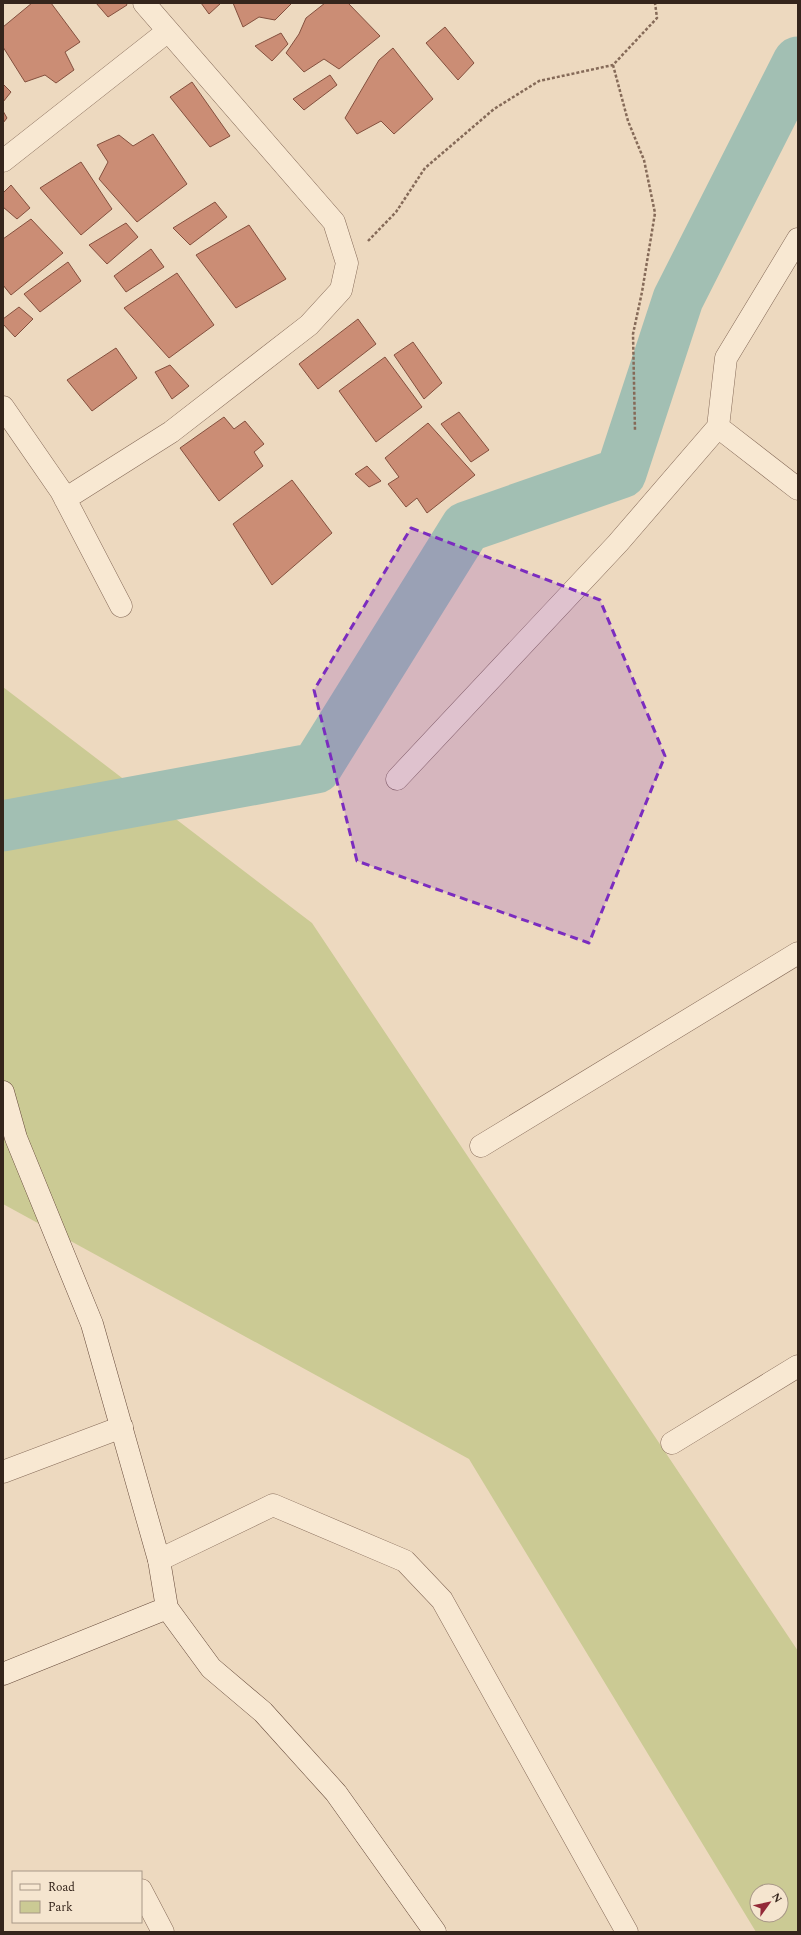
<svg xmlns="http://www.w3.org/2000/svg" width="801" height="1935" viewBox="0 0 801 1935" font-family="Spectral,serif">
<rect width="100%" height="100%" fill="#edd9bf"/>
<path fill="#cbca94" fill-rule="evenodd" d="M3 687 312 923 798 1651V1932H756L469 1459 3 1204ZM757 1891H781V1915H757Z"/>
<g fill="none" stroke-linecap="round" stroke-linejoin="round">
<path stroke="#a2bfb3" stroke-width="51" d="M3 826 316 768 466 527 621 473 678 299 798 62"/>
</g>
<path fill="#cb8d75" stroke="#84503e" d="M32 3H51L80 42 65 52 74 70 56 83 45 75 25 82 3 47V27Z
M96 3H126L127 5 108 17Z
M201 3H221L209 14Z
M233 3H292L275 20 259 17 243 27Z
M325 3H348L380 36 339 69 324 59 304 72 286 53 299 34 306 18Z
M445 27 474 63 458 80 426 43Z
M281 33 288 44 272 61 255 46Z
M393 48 433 99 394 134 381 121 357 134 345 118 379 60Z
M330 75 337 85 304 110 293 99Z
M192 82 230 136 210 147 170 97Z
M3 84 11 92 3 102Z
M3 111 7 118 3 123Z
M153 134 187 184 137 222 99 179 108 162 97 145 119 135 133 146Z
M81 162 112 209 81 235 40 188Z
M11 185 30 208 17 219 3 207V193Z
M215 202 227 217 190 245 173 228Z
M31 219 63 253 11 295 3 285V239Z
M126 223 138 237 107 264 89 245Z
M249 225 286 279 236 308 196 255Z
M151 249 164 267 126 292 114 276Z
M68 262 81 281 40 312 24 294Z
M177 273 214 325 169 358 124 308Z
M19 307 33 319 15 337 3 324V319Z
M358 319 376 344 318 389 299 364Z
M413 342 442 383 424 399 394 355Z
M116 348 137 378 92 411 67 380Z
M385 357 422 407 376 442 339 391Z
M170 365 189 386 172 399 155 372Z
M459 412 489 450 471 462 441 424Z
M224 417 234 429 245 421 264 444 254 452 263 466 219 501 180 448Z
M428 423 475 475 427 513 417 498 406 507 388 484 399 477 385 458Z
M367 466 381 481 369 487 355 474Z
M292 480 332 533 272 585 233 524Z"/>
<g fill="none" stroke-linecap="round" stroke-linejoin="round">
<g stroke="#856a58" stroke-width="23">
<path id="street" d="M3 161 168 31
M3 407 61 491 121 606
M718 427 798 489
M65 499 171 432 309 325 341 290 347 263 334 222 144 3
M397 779 618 543 718 427 726 358 798 239
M481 1146 798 953
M672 1443 798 1366
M3 1472 122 1427
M159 1560 273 1505 405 1561 442 1600 627 1932
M141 1890 163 1932"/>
</g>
<g stroke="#674b3b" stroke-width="23">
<path id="secondary" d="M3 1092 16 1138 92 1324 159 1560 167 1608 211 1668 263 1712 336 1793 435 1932
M3 1674 167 1608"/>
</g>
<path stroke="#856a58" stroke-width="2.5" stroke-dasharray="3 2" stroke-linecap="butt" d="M613 65 628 121 644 160 655 213 642 292 633 334 635 431
M368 241 396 212 425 168 494 109 539 81 613 65 657 18 655 3"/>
<use href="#street" stroke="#f8e8d2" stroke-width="22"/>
<use href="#secondary" stroke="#f8e8d2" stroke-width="22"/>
</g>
<path fill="#7b2cbf" fill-opacity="0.2" stroke="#7b2cbf" stroke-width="3" stroke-dasharray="8 5" stroke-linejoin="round" d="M411 528 600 600 665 756 589 943 357 861 314 690Z"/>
<rect width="801" height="1935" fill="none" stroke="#35251c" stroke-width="8"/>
<rect x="12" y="1871" width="130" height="52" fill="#f5e5cf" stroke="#a89887"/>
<rect x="20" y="1884" width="20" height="6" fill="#f8e8d2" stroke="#a89887"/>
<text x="48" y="1891" font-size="12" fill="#35251c">Road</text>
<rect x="20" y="1901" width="20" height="12" fill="#cbca94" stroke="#a89887"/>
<text x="48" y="1911" font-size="12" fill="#35251c">Park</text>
<g transform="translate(769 1903) rotate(57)"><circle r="19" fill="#f5e5cf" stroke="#a89887"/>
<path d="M0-3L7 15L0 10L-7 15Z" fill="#932938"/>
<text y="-6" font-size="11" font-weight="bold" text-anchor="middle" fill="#35251c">N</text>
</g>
</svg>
